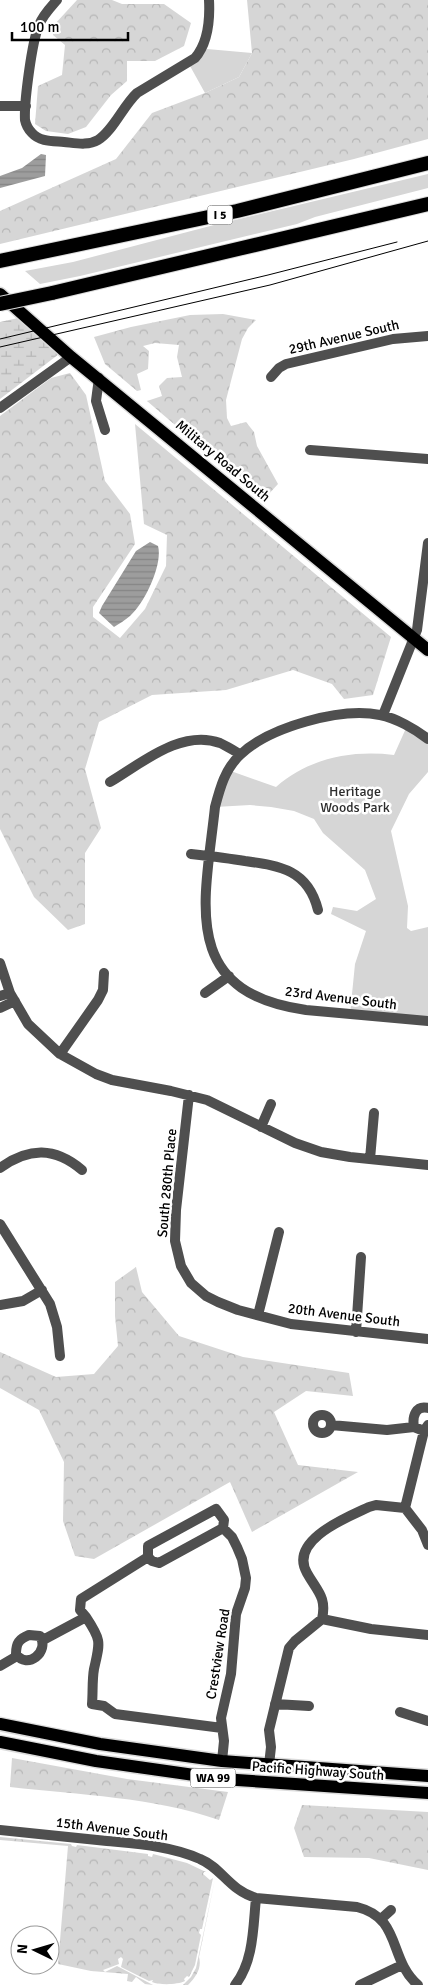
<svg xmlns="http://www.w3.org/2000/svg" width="428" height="1985" viewBox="0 0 428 1985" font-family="Signika,sans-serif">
<defs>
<pattern id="forest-crowns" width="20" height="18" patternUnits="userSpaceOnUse" patternTransform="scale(1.25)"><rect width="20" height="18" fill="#d6d6d6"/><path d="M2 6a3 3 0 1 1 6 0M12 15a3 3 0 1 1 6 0" fill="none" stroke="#b6b6b6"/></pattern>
<pattern id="wetland-marsh" width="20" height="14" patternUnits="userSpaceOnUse" patternTransform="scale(1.25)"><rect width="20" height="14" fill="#d6d6d6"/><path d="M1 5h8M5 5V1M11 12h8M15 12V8" fill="none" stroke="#b6b6b6"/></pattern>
<pattern id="water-rules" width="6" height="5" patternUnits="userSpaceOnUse" patternTransform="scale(1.25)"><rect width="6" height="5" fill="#9d9d9d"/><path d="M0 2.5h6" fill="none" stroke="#858585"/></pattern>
</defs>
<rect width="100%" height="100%" fill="#fff"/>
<path fill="#d6d6d6" d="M207 49 252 53 239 77 205 93 190 66Z
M428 174V188L315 217 297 224 80 276 40 284 25 271 73 262 214 225Z
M407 726 428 739V772L409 794 391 831 408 906 407 928 411 931 428 927V1021L350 1014 355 964 366 931 331 914 333 907 357 911 376 899 365 870 323 833 314 819 294 811 271 807 250 805 215 807 228 770 276 787C309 758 351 750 394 755Z"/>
<path fill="url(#forest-crowns)" d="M77 0H112L122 4H164L191 23 184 46 155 61H127V81L111 95 86 127 68 134 46 131 35 124 38 86 62 75 65 45 53 35 54 25Z
M247 0H428V139L354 159 0 244V211L116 159 152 113 205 93 239 77 252 53Z
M223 314 256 320 248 328 242 339 226 400 227 418 231 426 246 422 254 432 257 446 278 484 266 497 188 436 147 401 162 396 159 386 167 378 182 377 177 357 179 345 155 343 143 346 149 351 148 369 137 374 141 390 137 391 105 364 94 337 131 327 190 315Z
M70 373 86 395 105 481 130 514 135 544 93 607V617L120 638 145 609 166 566 167 535 144 524 135 424 391 637 373 695 344 699 332 684 293 670 226 690 152 695 99 722 85 769 101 828 85 853V924L68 930 34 897 0 829V416L51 378Z
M136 1267 142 1292 179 1336 243 1357 349 1373 353 1396 306 1391 274 1412 298 1465 358 1472 252 1532 230 1482 94 1559 75 1556 63 1521 64 1462 39 1410 0 1388V1352L56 1377 94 1374 118 1346 115 1316V1282Z
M12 1758 127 1779 228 1792 219 1820C153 1797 80 1795 10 1787Z
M302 1805 428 1812V1870L369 1858 304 1857 294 1828Z
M0 1837 71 1844 72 1846 76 1847 77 1845 148 1854V1856L152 1857 153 1854 187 1863 206 1872H204L203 1874 210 1880 213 1878 202 1929H200L199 1933 201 1935 195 1965 189 1977 187 1976 184 1979 185 1981C177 1985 159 1985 152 1982L153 1980 149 1981 121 1967 123 1959 121 1957 118 1959 119 1964 103 1970 105 1972 117 1966 153 1985 145 1984 136 1977 132 1982 127 1981 128 1974 91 1971 58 1964 68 1846 0 1840Z
M215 1879 199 1957C202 1968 196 1977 188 1985H183L191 1977 196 1968Z"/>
<path fill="url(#wetland-marsh)" d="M18 318 59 354 0 399V322Z"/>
<path fill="url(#water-rules)" d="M41 154 46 155 45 176 0 188V176L22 168Z
M150 542 158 546C163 564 145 603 130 616 125 620 119 624 114 627L99 613 102 606 136 551Z"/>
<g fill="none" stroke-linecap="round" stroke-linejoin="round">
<g stroke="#dbdbdb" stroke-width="15">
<path id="major" d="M0 294 71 357 428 650
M0 1724 100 1744 222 1761 428 1776
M0 1742 96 1761 222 1779 428 1793"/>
</g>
<g stroke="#dbdbdb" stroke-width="16">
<path id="highway" d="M0 261 237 211 428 163
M52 293 428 204"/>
</g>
<path stroke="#4f4f4f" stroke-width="10" d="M57 0C50 8 43 15 39 25 32 41 24 102 25 120 26 125 28 129 32 133 40 142 53 141 64 142 75 143 88 146 98 140 113 131 123 106 137 93L195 58C208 43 210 19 209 0
M0 106H26
M271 377 279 368 286 364 393 339 428 336
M99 378 96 401 105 430
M0 408 71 357
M310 450 428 459
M383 715 417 630 428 543
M428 739C415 729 396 718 380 715 341 707 269 727 240 755 225 769 220 788 215 807 205 901 178 992 306 1010L428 1021
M110 782C142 763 181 729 220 743 227 746 234 751 240 754
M191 854C209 856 227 858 245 861 281 866 308 870 318 910
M0 963 10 993 28 1024 60 1054 96 1074 112 1080 171 1091 207 1100 295 1143 321 1152 350 1157 428 1165
M205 993 229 976
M0 996 10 993
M0 1008 15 1001
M60 1054 98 1000 103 990 104 973
M189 1095 176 1210 175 1241 181 1266 191 1283 206 1296 218 1302 238 1310 291 1324 428 1339
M261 1127 271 1104
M370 1159 374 1113
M0 1168C29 1147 55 1147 82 1170
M0 1224 50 1304 57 1327 60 1356
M0 1305 23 1301 42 1290
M258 1315 279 1232
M356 1332 361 1257
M313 1424a9 9 0 1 1 18 0a9 9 0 1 1-18 0Z
M331 1425 387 1430 414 1427 424 1431
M428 1425 424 1431 405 1508 422 1530 428 1545
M414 1427C412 1416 416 1405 428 1408
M216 1509 224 1520 223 1528 159 1563 152 1561 148 1557V1546Z
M86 1617C102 1641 100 1642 94 1669 92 1680 93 1693 92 1704L104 1706 115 1714 222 1728
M322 1619 371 1629 428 1635
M29 1635 40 1636C50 1652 27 1670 16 1654 16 1643 19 1639 29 1635Z
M43 1640 86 1617 80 1610 81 1599 148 1557
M0 1666 17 1656
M275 1704 309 1706
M400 1712 428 1721
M222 1761 224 1741 221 1718 231 1674 236 1614 245 1588 246 1578 242 1559 237 1547 232 1537 223 1528
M269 1765 271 1747 269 1730 289 1648 295 1641 322 1619C327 1597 317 1591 307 1573 288 1540 348 1517 369 1507L376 1505 405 1508
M0 1830C36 1834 71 1837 107 1841 138 1844 171 1846 200 1859 222 1868 229 1890 256 1898L357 1907C402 1918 388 1959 418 1985
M381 1919 391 1910
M235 1985C254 1961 253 1927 256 1898
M360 1985 402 1965"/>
<use href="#major" stroke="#000" stroke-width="12"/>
<use href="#highway" stroke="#000" stroke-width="14"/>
<path stroke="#000" stroke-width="1" d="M0 339 268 275 397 242
M0 347 270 285 428 241"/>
<g stroke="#dbdbdb" stroke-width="16" stroke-linecap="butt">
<path id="highway-bridge" d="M0 304 52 293"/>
</g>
<use href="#highway-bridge" stroke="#000" stroke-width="14"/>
</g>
<g text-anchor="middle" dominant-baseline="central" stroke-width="5" stroke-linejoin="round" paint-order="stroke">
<g fill="#fff" stroke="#4c4c4c" stroke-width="1">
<rect x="207.5" y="205.5" width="25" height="19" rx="4"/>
<rect x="190.5" y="1768.5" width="45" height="19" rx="4"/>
</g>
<g font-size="12" font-weight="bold" fill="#000">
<text x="220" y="215">I 5</text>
<text x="213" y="1778">WA 99</text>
</g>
<g font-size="14" fill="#000" stroke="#fff">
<text transform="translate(344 337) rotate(-13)">29th Avenue South</text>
<text transform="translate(223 461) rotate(40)">Military Road South</text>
<text transform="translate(341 998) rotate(7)">23rd Avenue South</text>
<text transform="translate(167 1183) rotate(-85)">South 280th Place</text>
<text transform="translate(344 1315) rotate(7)">20th Avenue South</text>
<text transform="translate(218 1654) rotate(-81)">Crestview Road</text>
<text transform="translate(318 1771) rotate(4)">Pacific Highway South</text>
<text transform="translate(112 1829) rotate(7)">15th Avenue South</text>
</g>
<g font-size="14" fill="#2d2d2d" stroke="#fff">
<text x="355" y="791">Heritage<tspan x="355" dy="16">Woods Park</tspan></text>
</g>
</g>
<g transform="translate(35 1950) rotate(275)"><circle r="24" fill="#ffffff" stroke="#999999"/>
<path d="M0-4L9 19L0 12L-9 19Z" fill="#000000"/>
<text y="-8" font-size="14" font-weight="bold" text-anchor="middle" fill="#000000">N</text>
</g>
<path d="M12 32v8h116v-8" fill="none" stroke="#000000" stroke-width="2.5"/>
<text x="20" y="32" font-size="15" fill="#000000" stroke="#ffffff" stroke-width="4" paint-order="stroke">100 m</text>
</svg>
